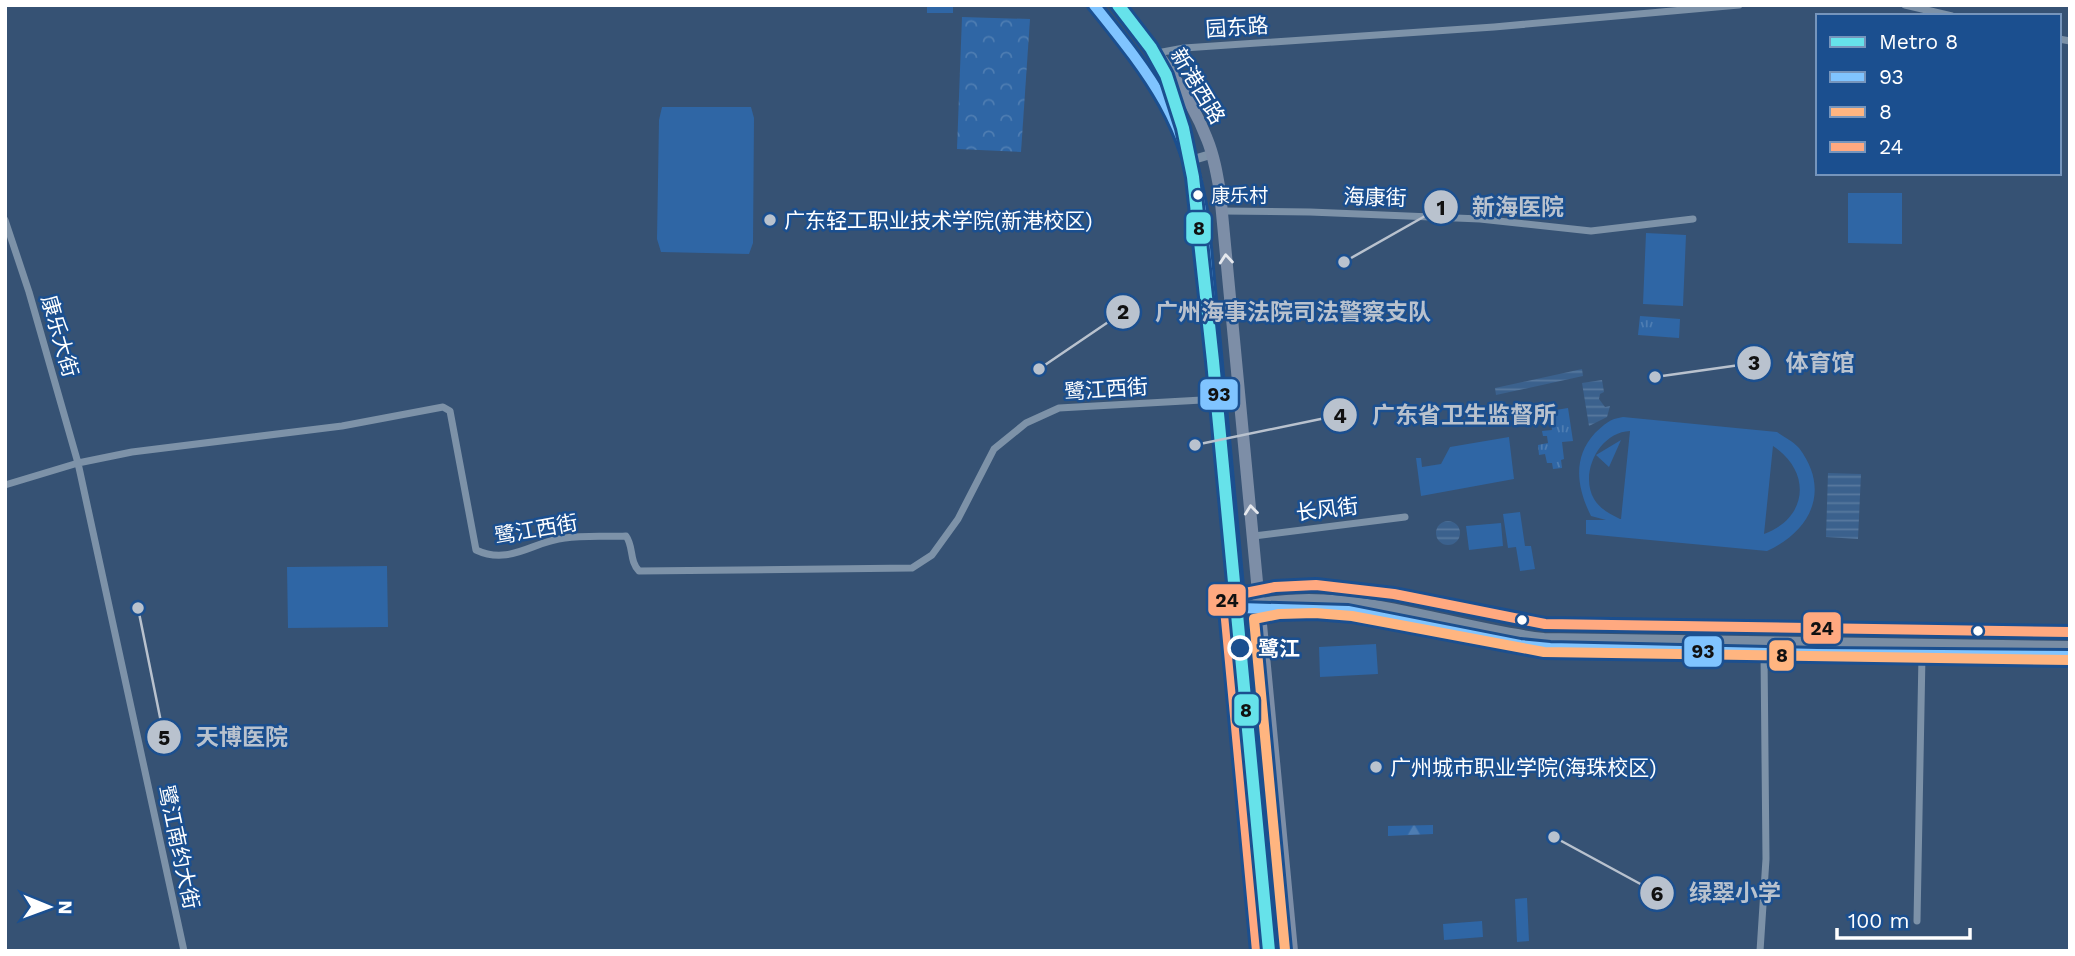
<svg xmlns="http://www.w3.org/2000/svg" width="2075" height="956" viewBox="0 0 2075 956" font-family="'Work Sans','Noto Sans SC',sans-serif">
<defs>
<pattern id="grass-tufts" width="24" height="20" patternUnits="userSpaceOnUse" patternTransform="scale(1.75)"><rect width="24" height="20" fill="#2f66a5"/><path d="M3 7l-1-3M5 7V3M7 7l1-3M15 17l-1-3M17 17v-4M19 17l1-3" fill="none" stroke="#4e7db2"/></pattern>
<pattern id="forest-firs" width="22" height="20" patternUnits="userSpaceOnUse" patternTransform="scale(1.75)"><rect width="22" height="20" fill="#2f66a5"/><path d="M5 1l3.5 6h-7zM16 11l3.5 6h-7z" fill="#4e7db2"/></pattern>
<pattern id="park-crowns" width="20" height="18" patternUnits="userSpaceOnUse" patternTransform="scale(1.75)"><rect width="20" height="18" fill="#2f66a5"/><path d="M2 6a3 3 0 1 1 6 0M12 15a3 3 0 1 1 6 0" fill="none" stroke="#4e7db2"/></pattern>
<pattern id="water-rules" width="6" height="5" patternUnits="userSpaceOnUse" patternTransform="scale(1.75)"><rect width="6" height="5" fill="#3b618d"/><path d="M0 2.5h6" fill="none" stroke="#58799e"/></pattern>
</defs>
<rect width="100%" height="100%" fill="#365274"/>
<path fill="url(#grass-tufts)" d="M1640 316 1680 319 1679 338 1638 335Z
M1568 408 1573 441 1562 442 1564 459 1561 460 1562 468 1553 469 1552 463H1547L1545 454 1539 455 1538 445 1548 443 1547 436H1543L1542 431 1552 430 1550 411Z"/>
<path fill="url(#forest-firs)" d="M1433 825V834L1388 836V826Z"/>
<path fill="url(#park-crowns)" d="M962 17 1030 19 1021 152 957 149Z"/>
<path fill="#2f66a5" fill-rule="evenodd" d="M927 5H953V13H927Z
M662 107H751L754 118 753 243 749 254 661 252 657 239 659 120Z
M1848 193H1902V244L1848 243Z
M1646 233 1686 235 1683 306 1643 304Z
M1623 417 1777 432C1784 437 1793 441 1799 448 1831 490 1811 531 1767 551L1586 534V520H1606L1591 516C1577 488 1572 458 1595 433 1605 424 1609 419 1623 417ZM1630 431 1621 519H1620C1610 514 1600 509 1594 499 1579 472 1600 432 1630 431ZM1773 446C1812 472 1808 518 1764 534Z
M1509 437 1514 479 1421 496 1416 458H1421L1422 467 1441 464 1450 447Z
M1621 440 1609 467 1596 455Z
M1520 512 1525 546H1531L1535 569 1520 571 1516 547 1508 548 1503 514Z
M1501 523 1503 546 1469 550 1466 526Z
M387 566 388 627 288 628 287 567Z
M1376 644 1378 674 1320 677 1319 647Z
M1527 898 1529 941 1517 942 1515 899Z
M1482 921 1483 937 1444 940 1443 924Z"/>
<path fill="url(#water-rules)" d="M1582 369 1583 376 1496 395 1495 388Z
M1602 380 1604 392 1600 394 1599 399 1605 407 1610 406 1607 417 1589 426 1582 383Z
M1828 473 1861 474 1858 539 1826 537Z
M1436 533a12 12 0 1 1 24 0a12 12 0 1 1-24 0Z"/>
<g fill="none" stroke-linecap="round" stroke-linejoin="round">
<path stroke="#7d92a8" stroke-width="7" d="M1905 5 1952 16
M2059 39 2070 41
M1157 53 1184 48 1494 27 1739 5
M1222 211 1310 212 1480 219 1591 231 1693 219
M5 220 29 292 78 463 184 951
M5 485 78 463 132 452 342 426 443 407 450 411 476 550C510 566 533 541 565 538 585 535 606 537 626 536 634 547 629 561 639 571L912 568 932 555 958 519 994 449 1026 423 1059 408 1220 399
M1254 536 1405 517
M1917 921 1922 655
M1760 951 1766 859 1764 653"/>
<path stroke="#7d92a8" stroke-width="9" d="M1192 160 1212 154"/>
<path stroke="#798da4" stroke-width="10" d="M1239 608C1340 579 1444 627 1544 638L2070 646
M1252 610 1321 609 1348 611 1520 645 1550 648 1817 654 2070 656"/>
<path stroke="#7d8ea7" stroke-width="12" d="M1094 5C1138 59 1183 113 1197 183L1271 951
M1118 5C1152 46 1188 89 1207 139 1214 156 1217 174 1220 192L1292 951"/>
<g stroke="#1b4f8f" stroke-width="16">
<path id="bus-1" d="M1094 5C1153 78 1187 122 1202 216L1239 608 1348 611 1520 645 1550 648 1817 654 2070 656"/>
</g>
<g stroke="#1b4f8f" stroke-width="16">
<path id="bus-2" d="M1285 950 1254 619 1279 614 1315 613 1352 616 1544 652 2070 660"/>
</g>
<g stroke="#1b4f8f" stroke-width="16">
<path id="bus-3" d="M1257 951 1225 609 1227 600 1235 595 1275 587 1316 585 1394 594 1545 624 2070 632"/>
</g>
<use href="#bus-1" stroke="#80c4ff" stroke-width="10"/>
<use href="#bus-2" stroke="#ffb580" stroke-width="10"/>
<use href="#bus-3" stroke="#ffa980" stroke-width="10"/>
<g stroke="#1b4f8f" stroke-width="18">
<path id="metro-1" d="M1118 5 1151 48 1166 75 1183 128 1193 177 1213 361 1269 951"/>
</g>
<use href="#metro-1" stroke="#66e2ea" stroke-width="12"/>
</g>
<defs><path id="oneway-chevron" d="M-2-3.5L2.5 0L-2 3.5" fill="none" stroke-width="1.6" stroke-linecap="round" stroke-linejoin="round" transform="scale(1.75)"/></defs>
<g stroke="#e5e8ed">
<use href="#oneway-chevron" transform="translate(1226 259) rotate(-95)"/>
<use href="#oneway-chevron" transform="translate(1251 510) rotate(-96)"/>
</g>
<g fill="#fff" stroke="#1b4f8f" stroke-width="2.5">
<circle cx="1198" cy="195" r="6"/>
<circle cx="1522" cy="620" r="6"/>
<circle cx="1978" cy="631" r="6"/>
</g>
<g fill="#b9c2ce" stroke="#1b4f8f" stroke-width="2.5">
<circle cx="770" cy="220" r="7"/>
<circle cx="1376" cy="767" r="7"/>
</g>
<circle fill="#1b4f8f" stroke="#fff" stroke-width="3.5" cx="1240" cy="648" r="11"/>
<g text-anchor="middle" dominant-baseline="central" stroke-width="5" stroke-linejoin="round" paint-order="stroke">
<g font-size="19" fill="#fff" stroke="#1b4f8f" text-anchor="start">
<text x="1211" y="195">康乐村</text>
</g>
<g font-size="21" fill="#fff" stroke="#1b4f8f">
<text transform="translate(1237 27) rotate(-4)">园东路</text>
<text transform="translate(1198 86) rotate(59)">新港西路</text>
<text transform="translate(1375 197) rotate(2)">海康街</text>
<text transform="translate(60 336) rotate(74)">康乐大街</text>
<text transform="translate(1106 389) rotate(-4)">鹭江西街</text>
<text transform="translate(1327 509) rotate(-7)">长风街</text>
<text transform="translate(536 529) rotate(-10)">鹭江西街</text>
<text transform="translate(179 847) rotate(78)">鹭江南约大街</text>
</g>
<g font-size="21" fill="#fff" stroke="#1b4f8f" text-anchor="start">
<text x="784" y="220">广东轻工职业技术学院(新港校区)</text>
<text x="1390" y="767">广州城市职业学院(海珠校区)</text>
</g>
<g font-size="21" font-weight="bold" fill="#fff" stroke="#1b4f8f" text-anchor="start">
<text x="1258" y="648">鹭江</text>
</g>
</g>
<path fill="none" stroke="#b9c2ce" stroke-width="2.5" d="M1344 262L1441 207M1039 369L1123 312M1655 377L1754 363M1195 445L1340 415M138 608L164 737M1554 837L1657 893"/>
<g fill="#b9c2ce" stroke="#1b4f8f" stroke-width="2.5">
<circle cx="1344" cy="262" r="7"/>
<circle cx="1039" cy="369" r="7"/>
<circle cx="1655" cy="377" r="7"/>
<circle cx="1195" cy="445" r="7"/>
<circle cx="138" cy="608" r="7"/>
<circle cx="1554" cy="837" r="7"/>
<circle cx="1441" cy="207" r="18"/>
<circle cx="1123" cy="312" r="18"/>
<circle cx="1754" cy="363" r="18"/>
<circle cx="1340" cy="415" r="18"/>
<circle cx="164" cy="737" r="18"/>
<circle cx="1657" cy="893" r="18"/>
</g>
<g font-size="21" text-anchor="middle" font-weight="bold" fill="#111">
<text x="1441" y="215">1</text>
<text x="1123" y="319">2</text>
<text x="1754" y="370">3</text>
<text x="1340" y="423">4</text>
<text x="164" y="745">5</text>
<text x="1657" y="901">6</text>
</g>
<g font-size="23" text-anchor="middle" font-weight="bold" fill="#b9c2ce" stroke="#1b4f8f" stroke-width="5" stroke-linejoin="round" paint-order="stroke">
<text x="1518" y="215">新海医院</text>
<text x="1293" y="320">广州海事法院司法警察支队</text>
<text x="1820" y="371">体育馆</text>
<text x="1464" y="423">广东省卫生监督所</text>
<text x="242" y="745">天博医院</text>
<text x="1735" y="901">绿翠小学</text>
</g>
<g stroke="#1b4f8f" stroke-width="2.5">
<rect x="1185" y="211" width="27" height="34" rx="7" fill="#66e2ea"/>
<rect x="1199" y="378" width="40" height="33" rx="7" fill="#80c4ff"/>
<rect x="1207" y="583" width="40" height="34" rx="7" fill="#ffa980"/>
<rect x="1802" y="611" width="40" height="34" rx="7" fill="#ffa980"/>
<rect x="1683" y="635" width="40" height="33" rx="7" fill="#80c4ff"/>
<rect x="1768" y="639" width="27" height="33" rx="7" fill="#ffb580"/>
<rect x="1233" y="693" width="27" height="34" rx="7" fill="#66e2ea"/>
</g>
<g font-size="19" text-anchor="middle" font-weight="bold" fill="#111">
<text x="1199" y="235">8</text>
<text x="1219" y="401">93</text>
<text x="1227" y="607">24</text>
<text x="1822" y="635">24</text>
<text x="1703" y="658">93</text>
<text x="1782" y="662">8</text>
<text x="1246" y="717">8</text>
</g>
<rect width="2075" height="956" fill="none" stroke="#ffffff" stroke-width="14"/>
<rect x="1816" y="14" width="245" height="161" fill="#1b4f8f" stroke="#7695bc" stroke-width="2"/>
<rect x="1830" y="37" width="35" height="10" fill="#66e2ea" stroke="#7695bc" stroke-width="2"/>
<text x="1879" y="49" font-size="21" fill="#ffffff">Metro 8</text>
<rect x="1830" y="72" width="35" height="10" fill="#80c4ff" stroke="#7695bc" stroke-width="2"/>
<text x="1879" y="84" font-size="21" fill="#ffffff">93</text>
<rect x="1830" y="107" width="35" height="10" fill="#ffb580" stroke="#7695bc" stroke-width="2"/>
<text x="1879" y="119" font-size="21" fill="#ffffff">8</text>
<rect x="1830" y="142" width="35" height="10" fill="#ffa980" stroke="#7695bc" stroke-width="2"/>
<text x="1879" y="154" font-size="21" fill="#ffffff">24</text>
<g transform="translate(49 907) rotate(91)" stroke="#1b4f8f" stroke-width="5" paint-order="stroke">
<path d="M0-5L12 26L0 18L-12 26Z" fill="#ffffff"/>
<text y="-10" font-size="19" font-weight="bold" text-anchor="middle" fill="#ffffff">N</text>
</g>
<path d="M1837 928v10h133v-10" fill="none" stroke="#ffffff" stroke-width="3.5"/>
<text x="1848" y="928" font-size="21" fill="#ffffff" stroke="#1b4f8f" stroke-width="5" paint-order="stroke">100 m</text>
</svg>
